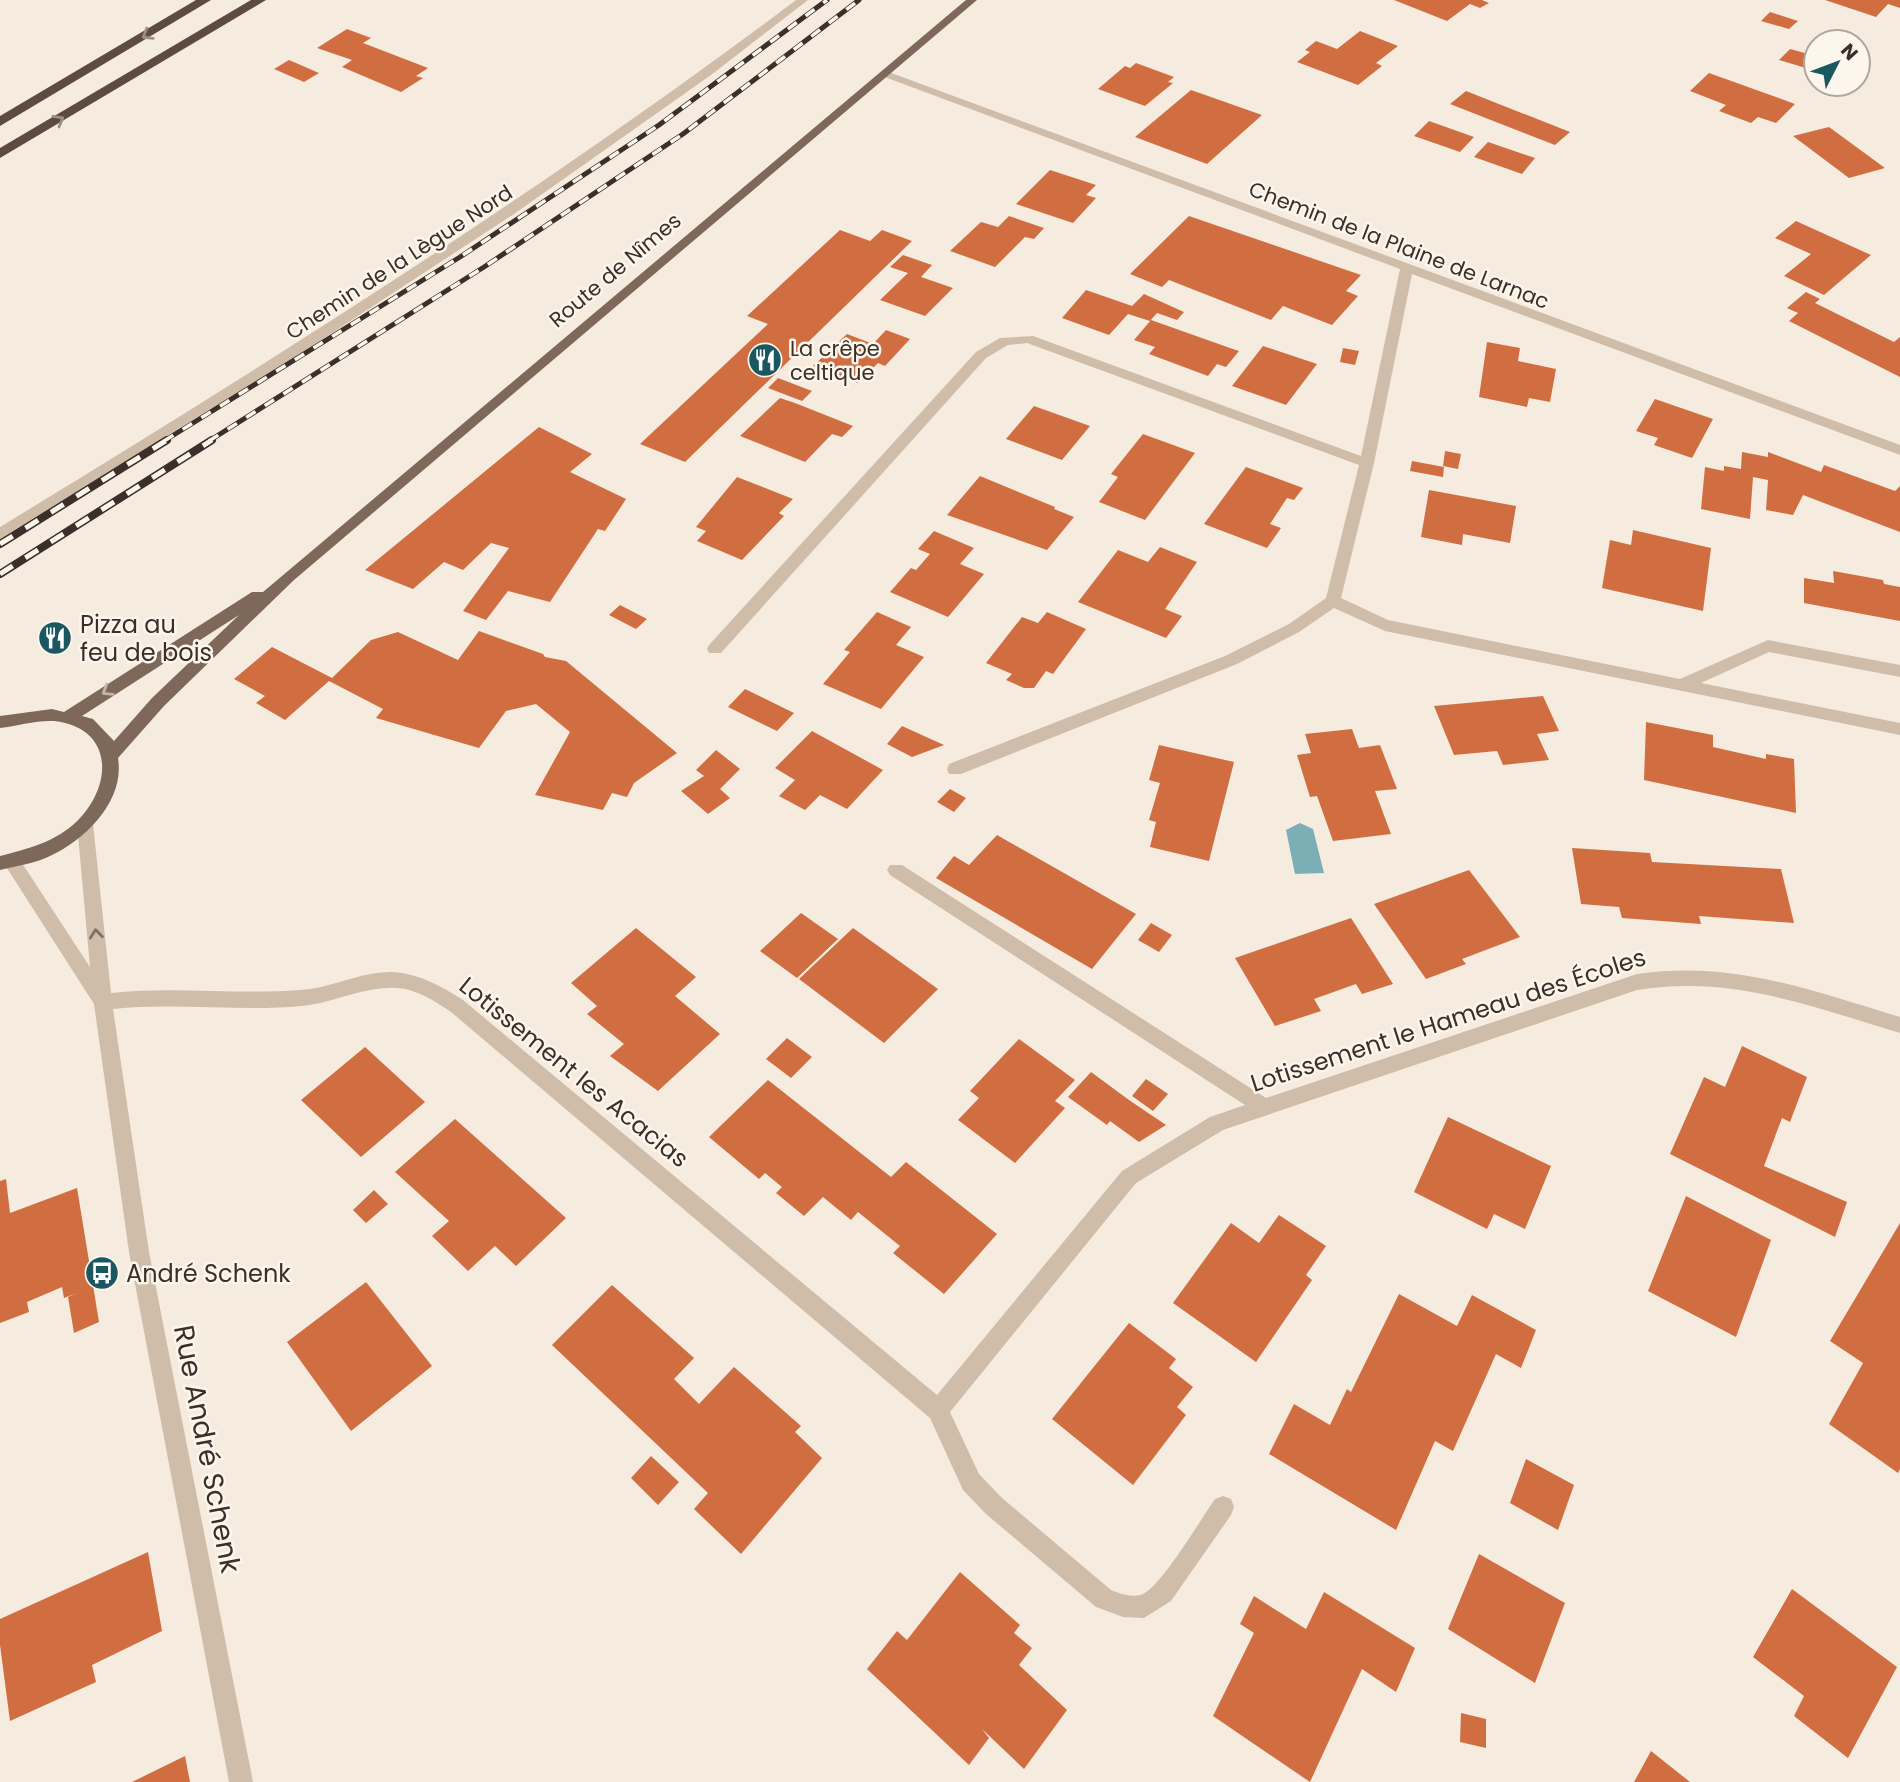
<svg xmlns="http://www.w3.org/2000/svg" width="1900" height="1782" viewBox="0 0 1900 1782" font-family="Poppins,sans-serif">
<rect width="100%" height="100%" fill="#f5ecdf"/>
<path fill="#7baeb5" d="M1300 823 1313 829 1324 873 1295 874 1286 830Z"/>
<path fill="#d06e42" d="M1394 0H1482L1489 3 1480 8 1470 4 1447 21Z
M1825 0H1900V8L1888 4 1876 17Z
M1770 12 1798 21 1789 29 1761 21Z
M347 29 371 38 363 43 428 68 416 76 423 78 401 92 342 67 352 60 317 48Z
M1360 31 1398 46 1376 63 1382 66 1358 85 1297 62 1310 52 1305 50 1316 41 1337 49Z
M1790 49 1816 56V71L1779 60Z
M289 60 319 73 304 82 274 69Z
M1136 63 1174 77 1168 82 1173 83 1145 106 1098 89 1125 66 1130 68Z
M1709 73 1795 104 1776 123 1758 117 1751 123 1719 111 1726 105 1690 91Z
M1191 90 1262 115 1207 164 1135 137Z
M1466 91 1570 132 1555 145 1450 104Z
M1429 121 1474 137 1460 152 1414 136Z
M1829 127 1885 168 1849 178 1793 136Z
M1488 142 1535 158 1522 174 1474 157Z
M1050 170 1096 185 1086 195 1096 198 1073 223 1016 204Z
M1009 216 1044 228 1034 239 1025 237 995 267 950 251 981 222 998 227Z
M1189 216 1361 275 1346 291 1358 296 1332 325 1283 306 1271 320 1169 280 1162 287 1130 274Z
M1796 221 1871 255 1824 295 1784 276 1811 254 1775 238Z
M840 230 870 241 882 230 912 241 685 462 640 444 768 324 747 316Z
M903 255 932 265 921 277 953 288 925 316 880 300 908 273 890 267Z
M1086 290 1132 306 1144 294 1184 312 1177 320 1157 313 1150 321 1128 314 1109 335 1062 318Z
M1806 292 1820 299 1815 303 1894 342 1900 337V377L1789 321 1798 313 1787 308Z
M1151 320 1230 348 1239 351 1226 367 1217 364 1208 376 1149 354 1155 347 1134 340Z
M886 330 910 339 885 366 878 363 858 383 813 366 847 334 873 344Z
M1487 342 1520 348 1518 361 1556 369 1550 402 1529 398 1527 407 1479 397Z
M1263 346 1317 364 1286 405 1232 386Z
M1343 348 1359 351 1355 365 1340 362Z
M778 378 812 391 802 401 768 388Z
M780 398 795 403 853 426 842 437 832 434 805 462 740 436Z
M1655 399 1713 419 1692 458 1654 445 1658 438 1636 431Z
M1034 406 1090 426 1062 460 1006 439Z
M539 427 592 454 570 472 626 499 605 531 598 529 550 602 508 591 486 620 463 611 509 548 491 543 463 570 444 562 413 589 365 570Z
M1143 434 1195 453 1145 520 1099 502 1118 477 1111 474Z
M1445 451 1461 454 1458 469 1443 466Z
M1742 452 1768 457V452L1821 472 1824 465 1895 491 1900 486V532L1803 495 1793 515 1766 510 1768 480 1753 477 1750 519 1701 509 1705 467 1724 471V466L1741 469Z
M1412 461 1444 467 1443 477 1410 471Z
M1246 467 1303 488 1294 500 1287 498 1270 524 1281 528 1267 548 1204 524Z
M980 476 1055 507 1054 509 1074 517 1047 550 947 515Z
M737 477 793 499 779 513 784 516 742 560 697 541 706 531 696 527Z
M1429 490 1516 506 1510 543 1463 534 1462 545 1421 537Z
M1633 530 1711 548 1703 611 1602 588 1610 540 1631 545Z
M934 531 974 548 960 564 984 574 948 617 890 592 911 568 916 570 930 554 918 549Z
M1160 547 1197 562 1165 609 1182 616 1166 638 1078 602 1118 550 1148 562Z
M1833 571 1883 580 1884 584 1900 587V621L1804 603V578L1834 583Z
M620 605 647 619 636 629 609 615Z
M877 612 911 627 896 645 924 657 881 709 823 684 850 652 844 650Z
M1047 612 1086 629 1053 674 1046 671 1034 688H1024L1006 680 1012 674 986 663 1022 617 1038 623Z
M479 631 543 654 545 657 566 661 677 753 634 783 627 797 612 793 603 810 535 795 570 732 536 704 506 711 479 748 376 718 383 709 329 681 285 720 256 703 265 696 234 679 272 647 332 678 371 640 398 632 458 660Z
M745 689 794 713 777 731 728 707Z
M1543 696 1559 731 1537 734 1549 760 1503 765 1497 751 1454 755 1434 706Z
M1646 722 1713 735V747L1766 759V754L1794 759 1796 813 1644 780Z
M902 726 944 745 912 757 887 744Z
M1352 729 1359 748 1380 745 1397 789 1375 791 1391 834 1333 841 1317 796 1310 797 1297 755 1311 753 1305 734Z
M812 731 883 770 847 809 820 795 805 810 779 796 795 780 775 768Z
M1159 745 1234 762 1209 861 1150 847 1156 822 1149 820 1160 783 1149 780Z
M716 750 740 769 720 789 730 798 708 814 681 791 704 776 696 770Z
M950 789 966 798 954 812 937 802Z
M997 835 1136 914 1092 969 936 878 954 856 969 865Z
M1572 848 1650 853 1652 862 1781 869 1794 923 1699 916 1701 924 1622 918 1619 907 1581 904Z
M1469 870 1520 937 1462 959 1466 964 1426 979 1374 904Z
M801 913 838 939 797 978 760 951Z
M1351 918 1393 984 1362 994 1356 984 1314 999 1321 1011 1275 1026 1235 958Z
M1151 923 1172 935 1159 952 1138 940Z
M636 928 696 977 675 996 720 1034 658 1091 610 1056 624 1044 587 1014 597 1006 571 983Z
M853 928 938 989 884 1043 799 979Z
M787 1038 812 1057 791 1078 766 1059Z
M1019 1039 1075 1080 1055 1101 1065 1108 1015 1163 958 1120 979 1098 970 1091Z
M1742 1046 1807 1077 1790 1122 1782 1118 1764 1166 1847 1202 1835 1237 1670 1154 1704 1077 1725 1087Z
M365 1047 425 1102 361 1157 301 1100Z
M1091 1072 1129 1100 1166 1125 1139 1142 1110 1121 1107 1125 1068 1097Z
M1146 1079 1168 1094 1153 1111 1132 1096Z
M768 1080 891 1177 906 1162 997 1234 944 1294 893 1253 900 1246 858 1212 851 1220 823 1197 804 1216 776 1193 782 1187 765 1173 759 1179 709 1137Z
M1448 1117 1551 1166 1525 1229 1494 1214 1487 1229 1414 1192Z
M455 1119 566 1218 516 1266 495 1246 468 1271 432 1236 449 1221 395 1172Z
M6 1179 10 1213 77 1188 99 1322 74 1333 68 1297 77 1293 64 1298 62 1287 27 1302 29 1312 0 1323V1181Z
M374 1190 388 1204 366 1223 353 1210Z
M1686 1196 1771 1240 1736 1337 1648 1291Z
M1279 1215 1326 1246 1306 1275 1312 1280 1256 1362 1173 1303 1231 1223 1259 1243Z
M1900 1223V1469L1898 1473 1829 1424 1863 1363 1830 1341Z
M366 1282 432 1366 351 1431 287 1342Z
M612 1285 694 1358 674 1379 699 1404 734 1367 801 1426 795 1432 822 1458 741 1554 694 1509 708 1493 552 1345Z
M1399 1294 1457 1326 1472 1295 1536 1330 1521 1368 1496 1354 1453 1451 1435 1441 1396 1530 1269 1454 1294 1404 1330 1425 1347 1389 1351 1392Z
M1129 1323 1176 1359 1169 1368 1193 1387 1177 1407 1186 1415 1133 1485 1052 1419Z
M651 1456 679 1482 658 1505 631 1478Z
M1526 1459 1574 1485 1558 1530 1510 1503Z
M148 1552 162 1631 92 1665 96 1682 10 1721 0 1645V1619Z
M1479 1554 1565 1603 1535 1683 1448 1629Z
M960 1572 1020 1625 1014 1633 1032 1648 1019 1665 1067 1710 1024 1769 982 1729 989 1738 969 1765 867 1669 897 1631 907 1640Z
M1792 1589 1897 1667 1848 1758 1794 1716 1804 1696 1753 1657Z
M1324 1592 1415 1648 1396 1692 1362 1669 1310 1782 1213 1716 1254 1633 1240 1624 1254 1596 1306 1629Z
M1461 1713 1486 1719V1748L1460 1742Z
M1651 1751 1690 1782H1634Z
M185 1756 190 1782H132Z"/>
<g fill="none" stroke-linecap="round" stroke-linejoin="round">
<path fill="#cfbda9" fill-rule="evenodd" d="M796 0H808L711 75 514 214 312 346 0 539V527C272 361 541 192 796 0Z
M886 71 1900 445V455L1412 274 1374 463 1341 598 1388 620 1680 679 1768 640 1900 665V677L1769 652 1701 683 1900 723V735L1385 631 1334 608 1299 632 1237 664 961 774H949L947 769 949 764 1225 656 1289 624 1326 598 1359 465 1027 343 1008 345 986 358 721 653H709L707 649 709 645 976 352 1000 338 1033 336 1361 456 1400 269 882 76 880 74Z
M85 817 91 819 93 824 111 993C174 986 237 995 300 990 332 988 361 971 394 972 420 974 443 987 463 1000L937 1395 1122 1171 1210 1117 1245 1105 890 875 887 870 890 865H902L1266 1098 1637 974C1732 960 1810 990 1900 1017V1033C1810 1006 1732 975 1637 990L1223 1130 1136 1183 950 1412 979 1474 1002 1498 1111 1590C1120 1594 1134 1598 1143 1594 1163 1584 1200 1520 1215 1499L1223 1496 1231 1499 1234 1507 1231 1515 1171 1601 1144 1618 1123 1617 1096 1607 986 1514 963 1490 930 1418 451 1012C434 1001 417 989 397 988 364 986 334 1003 302 1006 239 1012 176 1002 113 1009L149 1252 253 1782H229L129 1252 94 1004 3 862 6 857H18L90 967 77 824 79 819Z"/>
<path fill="#7e6859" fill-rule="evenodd" d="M966 0H977L294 580 164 706 118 758C125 800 87 838 52 855 37 863 17 866 0 870V856C27 849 52 843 74 824 113 789 116 728 54 721 37 720 17 726 0 728V716L52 709 64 712 252 592H263ZM239 615 152 698 114 741 93 719 82 716Z"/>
<path fill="#5d4b40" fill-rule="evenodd" d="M196 0H211L0 126V116Z
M251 0H266L0 158V148Z"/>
<g stroke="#3b3029" stroke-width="5">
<path id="rail-far1" d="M164 441 460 257 659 125 827 0
M209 441 484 267 683 134 859 0"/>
</g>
<g stroke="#3b3029" stroke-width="8">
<path id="rail" d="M0 544 167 440
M0 574 212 440"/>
</g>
<use href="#rail-far1" stroke="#fcf6ec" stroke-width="3.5" stroke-dasharray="11" stroke-linecap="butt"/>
<use href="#rail" stroke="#fcf6ec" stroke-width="5" stroke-dasharray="15" stroke-linecap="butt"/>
</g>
<defs><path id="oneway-chevron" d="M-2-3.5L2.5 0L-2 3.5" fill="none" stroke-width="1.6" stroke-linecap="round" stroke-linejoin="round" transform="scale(1.75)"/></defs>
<g stroke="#9d8f85">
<use href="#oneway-chevron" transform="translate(147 35) rotate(149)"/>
<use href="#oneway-chevron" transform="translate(59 120) rotate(-30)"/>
</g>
<use stroke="#c3b6aa" href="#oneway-chevron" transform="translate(107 691) rotate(148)"/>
<use stroke="#7e6f63" href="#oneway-chevron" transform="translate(96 934) rotate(-96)"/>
<defs>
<g id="restaurant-disc" transform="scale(1.75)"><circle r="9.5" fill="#1b5761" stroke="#fcf6ec"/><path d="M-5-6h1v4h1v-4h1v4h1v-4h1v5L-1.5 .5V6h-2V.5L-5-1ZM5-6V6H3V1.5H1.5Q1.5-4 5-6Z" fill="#fff"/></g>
<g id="bus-disc" transform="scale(1.75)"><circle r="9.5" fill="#1b5761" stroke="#fcf6ec"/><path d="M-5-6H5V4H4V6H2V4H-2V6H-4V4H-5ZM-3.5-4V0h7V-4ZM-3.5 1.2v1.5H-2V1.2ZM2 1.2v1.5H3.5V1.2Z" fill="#fff"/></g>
</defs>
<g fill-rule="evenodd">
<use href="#restaurant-disc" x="765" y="360"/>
<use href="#restaurant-disc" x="55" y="638"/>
<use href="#bus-disc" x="102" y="1273"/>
</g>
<g text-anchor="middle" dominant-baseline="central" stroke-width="5" stroke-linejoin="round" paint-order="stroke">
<g font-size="21" fill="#3b3029" stroke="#fcf6ec">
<text transform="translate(1399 245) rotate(21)">Chemin de la Plaine de Larnac</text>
<text transform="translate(399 262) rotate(-33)">Chemin de la Lègue Nord</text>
<text transform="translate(615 270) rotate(-40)">Route de Nîmes</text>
</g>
<g font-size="21" fill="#3b3029" stroke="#fcf6ec" text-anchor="start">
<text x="790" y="348">La crêpe<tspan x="790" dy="24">celtique</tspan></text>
</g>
<g font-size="24" fill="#3b3029" stroke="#fcf6ec" text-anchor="start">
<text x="80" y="624">Pizza au<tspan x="80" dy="28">feu de bois</tspan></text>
<text x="126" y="1273">André Schenk</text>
</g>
<g font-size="24" fill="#3b3029" stroke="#fcf6ec">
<text transform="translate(1448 1020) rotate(-18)">Lotissement le Hameau des Écoles</text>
<text transform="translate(574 1072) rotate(39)">Lotissement les Acacias</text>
</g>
<g font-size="28" fill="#3b3029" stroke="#fcf6ec">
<text transform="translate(207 1449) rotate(79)">Rue André Schenk</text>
</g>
</g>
<g transform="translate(1837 63) rotate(48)"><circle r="33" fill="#fcf6ec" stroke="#afa79e" stroke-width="2"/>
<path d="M0-5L12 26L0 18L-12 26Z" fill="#1b5761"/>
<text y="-10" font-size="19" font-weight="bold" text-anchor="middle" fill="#3b3029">N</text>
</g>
</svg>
